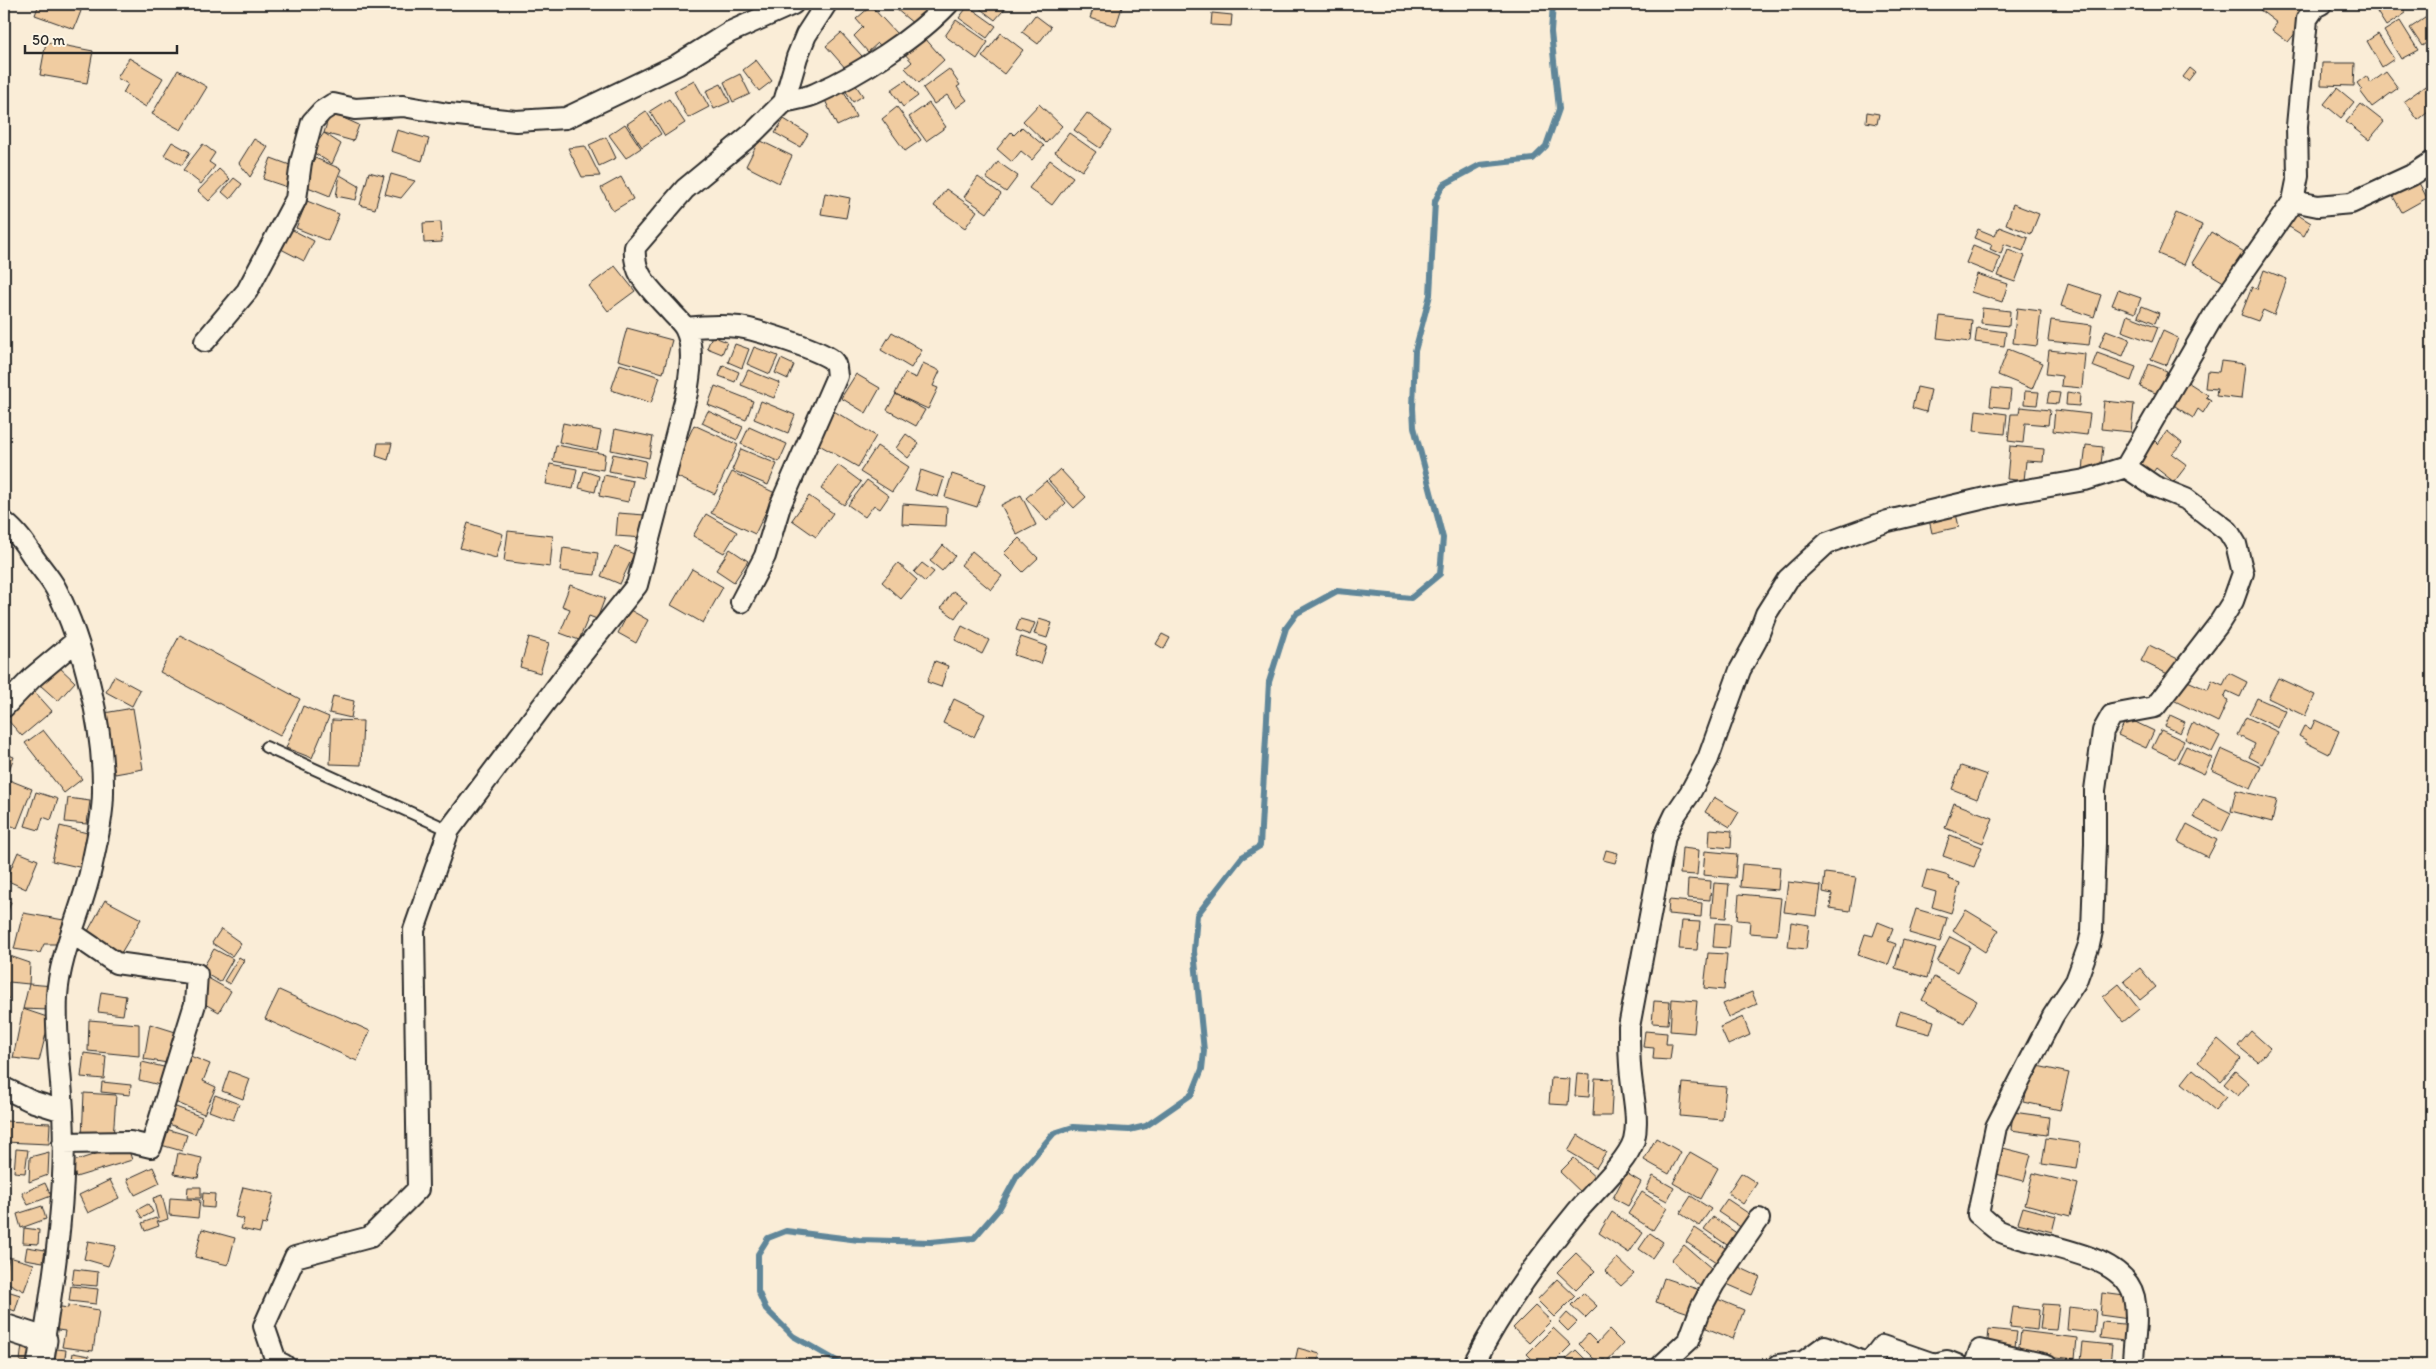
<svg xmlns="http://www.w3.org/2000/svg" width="2436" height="1369" viewBox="0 0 2436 1369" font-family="Itim,sans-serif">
<rect width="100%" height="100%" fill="#faedd7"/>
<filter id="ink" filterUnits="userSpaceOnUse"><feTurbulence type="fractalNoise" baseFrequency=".02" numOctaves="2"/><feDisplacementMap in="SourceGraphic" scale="10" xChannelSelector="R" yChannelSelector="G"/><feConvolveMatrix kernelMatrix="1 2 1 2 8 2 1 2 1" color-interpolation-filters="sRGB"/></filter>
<g filter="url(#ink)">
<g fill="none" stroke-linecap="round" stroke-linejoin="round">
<path stroke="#5f8699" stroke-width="6" d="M844 1365 793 1336 766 1309 758 1291V1254L768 1238 786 1231 859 1240 931 1242 974 1238 999 1209 1017 1176 1054 1133 1073 1127 1129 1130 1146 1126 1192 1094 1202 1069 1204 1051 1194 951 1197 915 1242 857 1260 846 1269 682 1286 628 1297 613 1337 591 1411 598 1440 574 1443 538 1414 427 1413 408 1415 351 1430 295 1435 201 1443 185 1480 165 1533 159 1546 146 1559 109 1551 32 1553 4"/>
</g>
<path fill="#f0cca1" stroke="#2b2b2b" d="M39 4H61L81 11 74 29 35 15Z
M890 4H922L927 8 914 24Z
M974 4H1009L995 20Z
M1095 4H1123L1116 26 1090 18Z
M2266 4H2304L2297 13 2306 20 2288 42 2272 30 2277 23 2260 10Z
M2372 4H2400L2406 13 2386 26Z
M871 6 897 34 882 48 878 43 868 52 854 36 863 27 856 19Z
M968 6 996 26 987 38 959 18Z
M1212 13 1232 15 1231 26 1211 25Z
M1035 15 1051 27 1038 44 1022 32Z
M2428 16 2432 22V39L2422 46 2410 28Z
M956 20 988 42 977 59 945 36Z
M2400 21 2418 50 2401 59 2384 31Z
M841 33 862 56 847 70 826 46Z
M1001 33 1023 50 1004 74 982 57Z
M2378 34 2394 59 2382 67 2367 41Z
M923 36 944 60 919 83 905 68 912 62 904 53Z
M46 42 93 51 87 83 40 75Z
M129 58 163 78 146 107 123 93 128 84 117 78Z
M756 60 772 81 759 91 743 70Z
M2322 63H2355L2354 86 2321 85Z
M2190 68 2195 72 2188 81 2183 77Z
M949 69 960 85 957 87 967 100 956 108 947 95 934 104 923 88Z
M178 70 207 87 181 130 152 114Z
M2386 72 2398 88 2372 107 2360 91 2362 90 2357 83 2366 76 2371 83Z
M740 74 750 94 733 102 724 82Z
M694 80 709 107 688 118 674 91Z
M906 80 918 96 903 107 891 90Z
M2431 82 2432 109 2418 120 2404 101Z
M721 84 730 102 714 109 706 91Z
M855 84 863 96 853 102 845 90Z
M2337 88 2354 102 2341 118 2324 104Z
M843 89 856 117 837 126 824 98Z
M669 99 685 123 665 136 650 111Z
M929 103 946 127 926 141 909 117Z
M1039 104 1062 126 1046 143 1023 121Z
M2361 104 2384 122 2369 140 2346 122Z
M897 107 921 140 905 151 882 119Z
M646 111 661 134 642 147 627 124Z
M330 112 359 125 353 141 324 133Z
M1867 112 1879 114 1877 124 1866 122Z
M1087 113 1112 131 1100 148 1074 130Z
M784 119 808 134 800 147 775 133Z
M625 124 641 148 626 158 609 135Z
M1022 127 1044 146 1032 160 1021 151 1012 162 997 149 1011 132 1014 135Z
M397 130 429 139 422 161 391 151Z
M324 133 341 144 332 164 311 151Z
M1069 133 1096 152 1082 171 1055 152Z
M606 137 616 158 599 166 589 145Z
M254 139 268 147 250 177 239 163Z
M759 140 792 156 779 183 746 166Z
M172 142 190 152 182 165 164 155Z
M203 144 215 153 209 162 215 166 201 184 183 170Z
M585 146 600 176 582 177 568 148Z
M271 158 298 168 290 188 263 179Z
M315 158 341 169 330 196 303 185Z
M1050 160 1073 177 1052 205 1029 188Z
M998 162 1018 176 1006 192 986 178Z
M219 169 230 179 209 201 198 191Z
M369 172 384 176 375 209 360 205Z
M391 174 415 181 401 198 385 194Z
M340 175 359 186 356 200 336 196Z
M621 177 633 199 613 211 601 188Z
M978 177 1001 194 987 213 964 197Z
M234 178 242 184 230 199 222 192Z
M2417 179 2427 198 2402 212 2391 193Z
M946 189 977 211 965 228 934 206Z
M825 193 850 198 846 218 821 214Z
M307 201 339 214 328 241 296 228Z
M2013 204 2039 214 2031 234 2006 224Z
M2293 212 2311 223 2304 236 2286 225Z
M2176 213 2202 225 2184 265 2158 254Z
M441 222 442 242 424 243 423 223Z
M1999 227 2028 238 2023 251 2004 244 2001 254 1990 249 1992 245 1974 238 1978 229 1995 236Z
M291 229 314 241 304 261 281 249Z
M2211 232 2246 253 2227 284 2192 263Z
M1973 246 2000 257 1994 274 1966 263Z
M2008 250 2025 256 2015 282 1998 276Z
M615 266 635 291 608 311 589 286Z
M2264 270 2287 279 2274 315 2263 310 2258 321 2241 315 2252 287 2257 289Z
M1977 274 2008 284 2002 302 1971 292Z
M2068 284 2101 295 2094 317 2061 306Z
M2118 290 2141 298 2135 313 2112 305Z
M2142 306 2159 313 2155 323 2138 316Z
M1982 308 2010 311 2009 326 1981 323Z
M2017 308 2041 311 2037 346 2013 343Z
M2127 315 2158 327 2152 342 2122 331Z
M1940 316 1972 320 1970 342 1937 338Z
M2051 320 2092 325 2089 345 2048 341Z
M627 328 672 340 663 373 618 360Z
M1977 328 2006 332 2004 346 1975 342Z
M2106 330 2130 339 2123 356 2099 347Z
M2163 331 2178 338 2167 365 2151 359Z
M892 332 922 350 911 368 881 350Z
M712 336 727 342 722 354 707 348Z
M735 344 749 349 742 368 728 362Z
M754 347 778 356 770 374 747 364Z
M2008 349 2043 363 2032 389 1998 375Z
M2049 350 2085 354 2082 388 2061 386 2062 376 2046 374Z
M2097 353 2136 367 2131 381 2092 366Z
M781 359 794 365 788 379 775 373Z
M2221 361 2245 364 2241 399 2216 396 2217 389 2205 388 2207 371 2219 372Z
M923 363 940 371 933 386 938 388 928 409 895 394 905 373 916 378Z
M620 364 660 377 651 403 611 390Z
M2149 364 2167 371 2158 394 2140 387Z
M723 365 739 372 735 382 719 376Z
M748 370 780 383 774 398 741 385Z
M856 374 880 388 866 413 841 398Z
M2186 381 2208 395 2206 397 2211 400 2203 413 2198 409 2193 418 2172 404Z
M715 386 753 401 746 420 708 405Z
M1917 387 1931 390 1926 412 1912 408Z
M1992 388 2011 390 2009 408 1990 406Z
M2025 391 2039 392 2037 405 2024 404Z
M2049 392 2060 393 2058 404 2047 403Z
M2067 392 2080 394 2079 406 2066 405Z
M896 394 925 410 916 426 887 410Z
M761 401 795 415 788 433 754 419Z
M2104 401 2134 404 2131 432 2101 429Z
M2020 407 2050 410 2048 425 2025 423 2023 443 2008 441 2011 414H2019Z
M832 410 876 436 858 467 814 442Z
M1976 410 2007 414 2005 434 1974 431Z
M2055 410 2090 414 2087 435 2053 431Z
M708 411 743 427 737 440 702 423Z
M563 423 601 431 597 450 559 442Z
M694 425 738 445 715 494 671 474Z
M749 427 787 444 779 462 741 444Z
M615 429 653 437 649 458 611 450Z
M2167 431 2182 443 2172 454 2187 465 2174 482 2156 468 2151 475 2137 464 2155 441 2158 444Z
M906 434 919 444 908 458 896 448Z
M378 443H392L388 460 376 456Z
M556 445 605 454 603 470 553 461Z
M2086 445 2103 447 2100 472 2083 470Z
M877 446 909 467 892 492 860 472Z
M2010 446 2044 449 2043 462 2026 461 2024 481 2007 479Z
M741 449 777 464 768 485 732 470Z
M613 454 646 461 643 478 609 471Z
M550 464 577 469 573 489 546 484Z
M838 465 861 482 844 505 821 489Z
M1060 469 1086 497 1074 508 1048 480Z
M921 470 944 478 938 497 915 490Z
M584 471 599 476 595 492 579 488Z
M732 472 775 493 755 534 711 513Z
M952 474 985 485 977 507 945 497Z
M604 475 633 481 628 502 599 496Z
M867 480 889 496 880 509 874 505 865 517 848 505Z
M1046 481 1066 503 1047 521 1026 498Z
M1021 495 1036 525 1017 535 1001 505Z
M809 496 833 513 816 537 792 520Z
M903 504 947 507 946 526 902 524Z
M1955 509 1959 527 1932 533 1928 515Z
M618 513 645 515 644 538 616 536Z
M706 514 737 532 724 553 693 536Z
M468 523 503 534 496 558 460 548Z
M508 531 553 536 550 567 504 561Z
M1019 538 1038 558 1023 572 1004 553Z
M943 545 955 556 942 571 930 561Z
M615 546 634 554 620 584 601 576Z
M563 548 598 553 595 575 560 571Z
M730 549 748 561 734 582 716 570Z
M972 551 1002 576 991 590 961 565Z
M898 563 917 580 901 599 882 582Z
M922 563 934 572 925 582 914 572Z
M692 569 723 587 703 623 671 605Z
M570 585 605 598 597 619 589 616 579 640 560 633 570 609 562 606Z
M953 591 967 601 955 618 941 608Z
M630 610 648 620 636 643 618 633Z
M1020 619 1035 623 1030 635 1016 630Z
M1039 619 1052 623 1047 638 1034 634Z
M962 626 989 640 982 654 955 640Z
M1162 634 1170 638 1164 649 1156 644Z
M180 635 300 699 280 736 160 672Z
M529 637 549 643 540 673 520 667Z
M1021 637 1047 646 1041 664 1014 655Z
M2149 645 2178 659 2170 675 2141 661Z
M935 661 948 666 941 687 927 682Z
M58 666 75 682 58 701 40 685Z
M2229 673 2247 682 2240 697 2227 691 2224 698 2228 700 2218 722 2173 700 2183 679 2208 690 2212 680 2223 685Z
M114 676 140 690 132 706 106 692Z
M2278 678 2315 695 2305 716 2268 698Z
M35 692 52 711 22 736 5 717Z
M333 696 354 701 351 718 329 713Z
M2257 698 2286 711 2278 728 2249 714Z
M954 699 985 714 974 737 943 723Z
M303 706 329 717 312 758 286 748Z
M133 708 143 769 115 774 104 713Z
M2170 715 2185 722 2180 733 2165 726Z
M2246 717 2278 732 2262 764 2249 757 2255 744 2237 735Z
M2127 718 2154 731 2146 748 2118 735Z
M332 720 363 721 361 765 330 764Z
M2315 720 2339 731 2329 754 2305 742 2306 740 2299 736 2304 726 2311 729Z
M2192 723 2220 736 2212 752 2185 739Z
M43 730 82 779 64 793 25 743Z
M2161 730 2184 741 2175 759 2152 748Z
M2186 746 2212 758 2204 774 2178 762Z
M2221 749 2261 767 2251 788 2212 770Z
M4 753 14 757 7 775 4 774Z
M1961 766 1987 775 1977 799 1952 789Z
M4 778 32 789 17 828 4 823Z
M2236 790 2277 800 2272 822 2231 811Z
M36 792 58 799 51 820 43 817 39 830 25 826Z
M1714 797 1739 812 1730 827 1705 812Z
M68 798 90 801 87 824 65 822Z
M2203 799 2231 813 2222 832 2193 817Z
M1954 803 1993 818 1983 843 1945 828Z
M2187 824 2217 840 2208 857 2178 842Z
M60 826 91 834 83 868 52 861Z
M1710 829 1732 831 1731 848 1709 846Z
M1950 835 1982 847 1974 867 1943 856Z
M1682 848 1699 850 1697 875 1680 874Z
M1606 850 1618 853 1615 863 1603 860Z
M1705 851 1737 854 1735 878 1703 875Z
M18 852 38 860 26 889 6 880Z
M1742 864 1780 867 1778 890 1740 887Z
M1927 870 1949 876 1948 879 1960 883 1951 913 1932 907 1936 892 1922 888Z
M1825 873 1856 877 1850 911 1830 908 1832 894 1823 892Z
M1688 879 1711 881 1710 900 1687 898Z
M1788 882 1821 886 1817 916 1784 912Z
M1714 883 1729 884 1726 918 1711 917Z
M1739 894 1781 898 1777 935 1749 933 1750 921 1737 920Z
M4 899 11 902 7 914 4 913Z
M105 900 141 919 121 953 87 933Z
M1669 900 1702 903 1701 917 1668 914Z
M1916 909 1947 918 1940 942 1909 933Z
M1966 910 1999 930 1985 952 1953 931Z
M23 913 64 920 61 944H44L40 953 14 949Z
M1682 921 1700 922 1697 950 1679 949Z
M1791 922 1809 925 1806 949 1788 947Z
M1878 922 1893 928 1888 941 1896 944 1888 965 1858 955 1865 934 1873 936Z
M1715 923 1731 924 1729 948 1713 947Z
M221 929 241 943 232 956 212 943Z
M1950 937 1970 947 1957 972 1937 962Z
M1903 940 1936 949 1927 978 1895 968Z
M214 949 233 959 220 982 201 971Z
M1708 953 1727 954 1724 990 1704 988Z
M4 954 30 963 29 984 9 982V999L4 998Z
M239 957 244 960 230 984 224 981Z
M2140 968 2156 987 2140 1000 2124 981Z
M1934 977 1977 1001 1964 1023 1922 1000Z
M208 978 231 991 219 1012 196 999Z
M29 984 53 986 49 1010 23 1009Z
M2119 984 2139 1009 2123 1022 2103 997Z
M279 990 370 1031 357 1061 265 1019Z
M101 992 126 996 123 1015 98 1012Z
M1752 992 1757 1004 1729 1017 1723 1004Z
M1672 999 1697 1001 1694 1033 1670 1031Z
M1654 1001 1670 1002 1668 1024 1652 1023Z
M23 1009 50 1018 39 1061 13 1058Z
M1900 1011 1934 1021 1930 1034 1896 1025Z
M1743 1017 1750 1035 1728 1045 1720 1027Z
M89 1020 139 1024V1056L88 1051Z
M150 1024 182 1034 173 1064 144 1059Z
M1645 1031 1667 1033 1666 1044H1672L1670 1060 1653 1059 1654 1048 1643 1047Z
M2251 1031 2270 1048 2258 1062 2238 1046Z
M2218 1039 2241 1059 2221 1081 2198 1062Z
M84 1053 106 1056 104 1079 81 1077Z
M183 1053 210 1064 203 1081 216 1087 204 1114 175 1102 178 1093 174 1092Z
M142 1062 168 1068 164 1086 139 1080Z
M2033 1065 2069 1073 2060 1110 2024 1102Z
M2193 1069 2226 1097 2215 1110 2182 1083Z
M229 1071 250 1079 243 1099 222 1091Z
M2235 1071 2249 1083 2238 1096 2224 1084Z
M1577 1073 1590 1074 1589 1097 1575 1096Z
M1551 1078 1570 1079 1568 1105 1549 1104Z
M1595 1078 1613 1079 1611 1116H1593Z
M102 1082 131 1085 130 1095 101 1092Z
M1683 1083 1726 1087 1722 1120 1680 1116Z
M84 1093 116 1095 113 1139 82 1137Z
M215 1095 239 1104 233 1120 209 1111Z
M168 1104 202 1117 195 1134 161 1121Z
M2013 1112 2049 1117 2047 1135 2011 1130Z
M4 1121 50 1123 49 1144 4 1142Z
M159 1127 187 1135 182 1151 154 1143Z
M1578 1135 1606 1152 1596 1168 1568 1151Z
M1656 1138 1681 1152 1669 1174 1644 1160Z
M2046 1138 2081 1143 2077 1169 2042 1164Z
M127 1144 132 1160 76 1177 71 1162Z
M1999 1147 2031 1155 2024 1181 1992 1173Z
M16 1149 28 1150 25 1173 14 1172Z
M49 1152 48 1175 29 1182 30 1157Z
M1690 1152 1718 1168 1701 1199 1673 1183Z
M178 1153 202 1158 198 1178 174 1174Z
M4 1156 11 1157 7 1179 4 1178Z
M1574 1158 1599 1181 1585 1196 1560 1172Z
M153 1167 160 1183 135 1195 127 1179Z
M1626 1173 1641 1182 1628 1206 1613 1198Z
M1741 1173 1757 1183 1743 1204 1728 1193Z
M2033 1173 2078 1184 2070 1216 2025 1204Z
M1653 1176 1674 1188 1667 1201 1646 1190Z
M110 1180 119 1198 88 1213 79 1195Z
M45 1183 51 1196 28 1205 22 1193Z
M188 1187H201V1198H187Z
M243 1187 274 1194 266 1225 262 1224 260 1233 241 1229 244 1219 235 1217Z
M1642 1192 1667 1208 1653 1230 1628 1214Z
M203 1193 215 1194 214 1208 202 1207Z
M162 1195 168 1219 159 1222 153 1198Z
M1691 1196 1711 1209 1699 1226 1680 1213Z
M170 1198 200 1200 198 1218 169 1215Z
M1727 1199 1751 1215 1742 1228 1718 1212Z
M148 1204 153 1212 142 1218 137 1210Z
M42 1206 46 1219 21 1228 17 1214Z
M2023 1207 2056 1216 2052 1232 2018 1223Z
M1612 1212 1643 1233 1629 1253 1599 1233Z
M1713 1217 1738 1234 1730 1247 1704 1229Z
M156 1218 159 1226 145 1231 142 1223Z
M24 1228 39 1230 38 1244 23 1243Z
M1695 1228 1731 1252 1722 1266 1686 1242Z
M202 1229 235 1238 228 1265 195 1257Z
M1650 1233 1663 1242 1652 1258 1639 1249Z
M88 1241 116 1246 108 1266 84 1259Z
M1684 1245 1718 1274 1704 1290 1671 1260Z
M27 1247 45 1250 43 1262 25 1259Z
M1576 1253 1595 1271 1576 1290 1557 1272Z
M9 1257 34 1264 24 1291 4 1281Z
M1617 1258 1634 1274 1621 1286 1605 1271Z
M1730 1263 1760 1277 1752 1295 1722 1282Z
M74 1269 98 1272 97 1286 72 1284Z
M1664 1278 1703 1291 1695 1315 1656 1302Z
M1557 1279 1575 1296 1554 1317 1537 1300Z
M71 1286 98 1289 96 1304 69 1301Z
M4 1290 20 1295 15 1311 4 1307Z
M1583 1293 1597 1306 1585 1318 1571 1305Z
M2102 1293 2132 1297 2129 1319 2100 1315Z
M1710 1296 1744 1310 1733 1339 1699 1325Z
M2043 1304 2059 1305 2056 1330 2040 1329Z
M68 1305 99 1310 93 1351 62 1347 65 1331 51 1329 55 1306 68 1308Z
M1535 1306 1551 1321 1529 1343 1513 1328Z
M2013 1307 2039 1310 2037 1330 2010 1327Z
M2069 1307 2096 1310 2094 1333 2067 1330Z
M1567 1313 1577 1322 1568 1331 1559 1322Z
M2102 1322 2134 1325 2132 1342 2100 1338Z
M1553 1328 1571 1345 1551 1365H1538L1527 1354Z
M1989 1329 2017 1332 2014 1354 1987 1351Z
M1609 1330 1623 1344 1606 1362 1604 1359 1599 1364 1579 1344 1588 1334 1597 1343Z
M2021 1331 2077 1338 2075 1359 2018 1353Z
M2083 1342 2112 1345 2110 1364 2081 1361Z
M22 1344 30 1345 29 1362 20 1361Z
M48 1348 66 1350 64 1365H46Z
M1298 1348 1320 1354 1317 1365H1294Z
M1576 1350 1591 1365H1572L1566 1359Z
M1883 1350 1902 1359 1899 1365H1875Z
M1827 1351 1842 1358 1839 1365H1820Z
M73 1353 89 1356 87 1365H71Z"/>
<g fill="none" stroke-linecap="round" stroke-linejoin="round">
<g stroke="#2b2b2b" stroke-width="14">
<path id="service" d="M266 747 449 830"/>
</g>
<g stroke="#2b2b2b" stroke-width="24">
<path id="minor" d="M784 102C795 99 807 98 817 93 860 74 916 38 948 4
M2293 201 2318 206 2351 203 2412 175 2432 162
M685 328C703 326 721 325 739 327 754 329 825 351 833 361 837 365 836 371 837 376L780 506 765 556 741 602
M205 341 247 291 296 199 301 162 312 122 322 111 333 104 355 109 403 106 448 114 516 121 566 118 677 65 730 32 793 4
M2126 467 2154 486 2186 499 2228 531 2236 544 2243 573 2233 601 2218 625 2155 707 2112 715 2103 731 2095 790V843L2092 931 2089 945 2076 981 2053 1016 1996 1127 1978 1214C1985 1219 1992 1227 1999 1231 2035 1247 2123 1251 2134 1297 2139 1321 2133 1342 2133 1365
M4 522C17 532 25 544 34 558 41 568 50 578 56 589 84 643 104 731 103 792 103 815 97 841 92 864 84 908 60 950 57 996 55 1035 61 1072 63 1111 67 1188 56 1264 44 1340
M4 707 33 677 76 641
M4 1088 31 1101 63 1111
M63 1143 130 1142 151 1147 195 1004 197 974 116 963 72 933
M284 1365 276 1361 264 1326 295 1257 370 1237 418 1189 414 930 449 830 574 664 637 585 687 393C690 372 695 348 685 328 682 323 677 318 673 314 654 292 632 277 635 247L685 189 754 132 784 102 797 57 806 35 826 4
M1473 1365C1500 1313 1538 1259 1575 1214 1590 1195 1627 1163 1634 1140 1639 1120 1633 1096 1631 1076 1629 1060 1629 1043 1629 1027L1665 836 1675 815 1690 793 1708 759 1740 670 1756 641 1766 614 1788 579 1827 543 1888 521 1998 495 2085 480 2126 467 2215 313 2293 201 2298 176 2297 126 2307 19 2315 7 2321 4
M1662 1365 1689 1340 1701 1308 1714 1284 1759 1219
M1779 1365 1803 1362 1825 1346 1868 1364 1882 1346 1934 1364 1947 1361 1957 1365
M1975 1365 1980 1350 2047 1365"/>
</g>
<g stroke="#2b2b2b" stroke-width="29">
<path id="tertiary" d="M4 1327 44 1340 40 1365"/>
</g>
<use href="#service" stroke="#fcf5e5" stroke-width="10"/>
<use href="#minor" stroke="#fcf5e5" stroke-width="20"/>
<use href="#tertiary" stroke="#fcf5e5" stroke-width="25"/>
</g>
</g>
<rect width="2436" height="1369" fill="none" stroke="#fcf5e5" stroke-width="20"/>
<rect x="10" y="10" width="2416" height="1349" fill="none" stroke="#2b2b2b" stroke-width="2" filter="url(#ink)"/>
<path d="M25 45v8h152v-8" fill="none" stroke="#2b2b2b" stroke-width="2.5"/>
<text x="32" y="45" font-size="15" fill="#2b2b2b" stroke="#fcf5e5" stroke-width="4" paint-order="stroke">50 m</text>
</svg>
